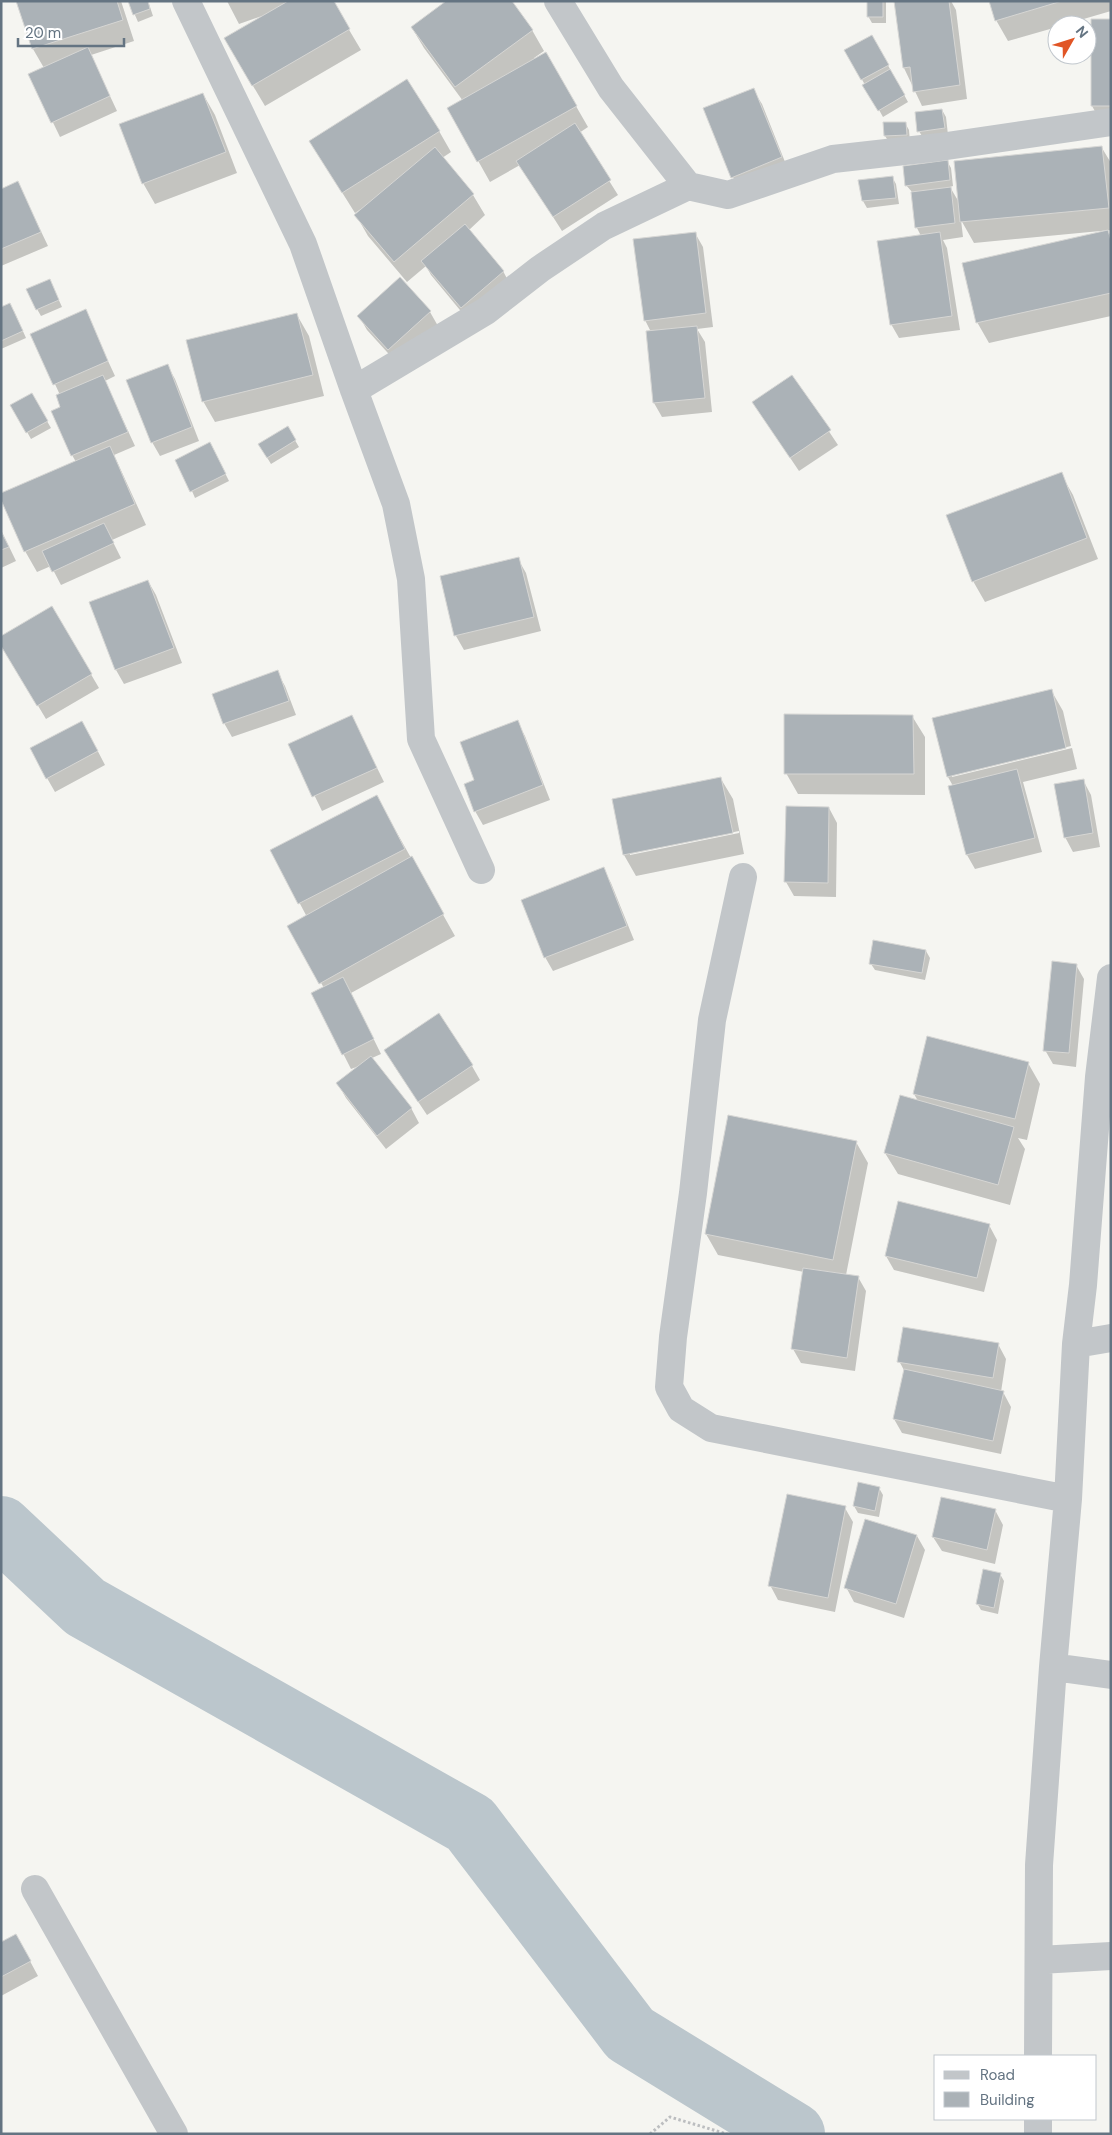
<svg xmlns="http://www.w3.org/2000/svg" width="1112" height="2135" viewBox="0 0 1112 2135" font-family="'DM Sans',sans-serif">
<rect width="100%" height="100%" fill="#f5f5f1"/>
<path fill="#0003" fill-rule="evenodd" d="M18 1H121L134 41 91 55 117 111 60 137 30 75 44 68 33 49Z
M129 1H148L153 16 138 22Z
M227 1H332L361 50 265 106 225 39 262 16 239 24Z
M868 1H886V23H872L868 16Z
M905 1H951L956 10 967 99 922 106 904 68Z
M990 1H1111V11L1063 25H1057V27L1008 41 996 20Z
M1111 20V120H1100L1092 106Z
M412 28 532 30 544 51 534 58 535 60 546 54 588 127 579 133 618 195 562 231 520 165 490 182 449 109 463 101 424 48Z
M872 36 908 102 883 117 846 51Z
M753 90 762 104 789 172 741 191 733 177Z
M203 94 215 115 237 173 155 204 143 183Z
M942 110 946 117 948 135 923 138 919 131Z
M905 123 909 130 910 142H889L885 136Z
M439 131 451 152 442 158 473 195 485 215 469 230 503 271 511 286 469 321 431 275 426 266 407 282 368 236 356 215 362 210 361 209 355 213 323 162Z
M1102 148 1111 163V230L974 243 961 220 963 237 943 240 947 248 960 330 899 338 891 324 921 236 917 228 912 192 906 185 947 161 951 168 953 186 950 187 960 204Z
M892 177 896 184 899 204 867 208 863 201Z
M18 183 48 246 1 266V190Z
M1107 231 1111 237V316L989 343 977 322Z
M695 233 703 247 713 327 697 329 705 342 712 412 662 417 654 403 651 332 645 320Z
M53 287 62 307 41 316 37 309Z
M1 309 14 311 26 338 1 349Z
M85 311 115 376 105 381 135 446 114 455 146 525 112 540 121 558 61 585 51 566 37 572 25 551 76 462 72 455 60 395 32 334Z
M430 312 438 326 397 363 367 330 359 316Z
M297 315 309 336 324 396 215 422 203 401Z
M167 365 175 379 199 441 160 456 152 442Z
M792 376 838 445 799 471 762 416Z
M31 394 51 428 31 439 12 405Z
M287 427 299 447 271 464 263 451Z
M214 451 229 481 195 498 192 491Z
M1061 474 1073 495 1098 559 985 602 973 581Z
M1 530 16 561 1 568Z
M518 559 526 573 541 631 464 650 456 636 441 577Z
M148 581 156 595 182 663 124 684 116 670 91 603Z
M52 608 99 688 46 719 1 644Z
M277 672 285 686 296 715 232 737 224 723Z
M1051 690 1063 711 1071 746 952 774V777L1072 748 1077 769 1023 782 1042 852 975 869 967 855 950 787 953 786 948 777Z
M912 716 925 737V795L798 794 786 773Z
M352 717 384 782 322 811 290 745Z
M517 722 525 736 550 800 483 825 475 811 476 781Z
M90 736 105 765 55 792 47 778Z
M721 779 733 799 744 854 636 876 624 855ZM739 831V833L630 855V853Z
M1083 780 1091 795 1100 847 1073 852 1065 837Z
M829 808 837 823 836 897 794 896 786 882Z
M388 817 455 936 351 993 381 1054 372 1058 411 1108 419 1123 386 1149 346 1098 338 1084 362 1065 351 1069 313 994 324 988 289 927 307 917 272 851Z
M603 869 611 883 634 940 553 971 545 957Z
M926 951 930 958 925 980 875 970 871 964Z
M1076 965 1084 979 1076 1067 1053 1064 1045 1050Z
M1028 1063 1040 1084 1027 1140 1018 1138 1025 1149 1010 1205 898 1174 885 1153 918 1101 914 1094Z
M393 1064 472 1066 480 1080 427 1115Z
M856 1142 868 1163 846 1275 858 1277 866 1291 855 1371 801 1363 793 1349 804 1272 718 1255 706 1234Z
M989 1225 997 1240 984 1292 894 1270 886 1256Z
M998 1344 1006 1359 1001 1392H1003L1011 1407 1001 1454 902 1433 894 1419 905 1372 899 1361Z
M879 1488 883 1495 879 1517 858 1513 854 1506Z
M845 1508 853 1522 835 1612 778 1600 770 1585Z
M995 1510 1003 1525 995 1564 942 1551 933 1537Z
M917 1536 925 1550 904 1618 854 1602 846 1587Z
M1000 1574 1004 1581 998 1614 981 1610 977 1603Z
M1 1944 24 1950 38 1976 1 1996Z"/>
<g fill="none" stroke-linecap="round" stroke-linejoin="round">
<path stroke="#bbc6cc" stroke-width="64" d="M1 1528 85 1607 470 1824 630 2034 793 2134"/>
</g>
<path fill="#abb2b7" stroke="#d6d6d4" d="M16 1H117L123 20 32 49Z
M128 1H148L150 9 133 15Z
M288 1H334L350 29 252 86 224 38Z
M446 1H512L533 30 455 87 411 27Z
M867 1H883V17H867Z
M894 1H949L960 85 913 92 910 67 903 68Z
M989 1H1062L995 21Z
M1091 19H1111V106H1091Z
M872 35 889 65 861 80 844 50Z
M88 47 110 96 51 123 28 74Z
M546 52 577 106 477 162 447 108Z
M890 69 905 95 878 111 862 85Z
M407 79 440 131 342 193 309 141Z
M754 88 782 157 731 178 703 108Z
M203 93 226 152 142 184 119 124Z
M942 109 945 128 917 132 915 112Z
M883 122H906L907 135 884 136Z
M575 123 611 180 553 217 516 161Z
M1102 146 1109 208 960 222 954 161Z
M435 147 474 194 394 262 354 215Z
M948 160 950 180 905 186 903 166Z
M893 176 896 198 862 201 858 180Z
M18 181 41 232 1 249V189Z
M951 187 955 223 915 228 911 192Z
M465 224 504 271 461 308 421 261Z
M1108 230 1111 241V293L976 323 962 263Z
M696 232 706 313 644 321 633 239Z
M940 232 952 316 890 325 877 241Z
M400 277 431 311 388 350 357 316Z
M50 279 59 300 36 310 26 289Z
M10 303 23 331 1 341V307Z
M86 309 108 361 53 385 30 334Z
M297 313 313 375 202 402 186 340Z
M697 326 705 398 653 403 646 331Z
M168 364 192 427 151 443 126 380Z
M103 375 128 432 71 456 51 411 60 407 56 395Z
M792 375 831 430 790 458 752 402Z
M32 393 48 421 26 433 10 405Z
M288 426 296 440 267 458 258 444Z
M210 442 226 474 190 492 175 460Z
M110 446 135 504 24 552 1 500V493Z
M1062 472 1087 538 972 582 946 515Z
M104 523 114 543 52 572 42 551Z
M1 531 9 547 1 550Z
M519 557 534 617 454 636 440 576Z
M148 580 174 648 115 670 89 602Z
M52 606 92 674 37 706 1 646V636Z
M278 670 289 701 223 724 212 694Z
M1052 689 1066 748 947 777 932 718Z
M784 714 913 715 914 774H784Z
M352 715 377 768 312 797 288 744Z
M518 720 543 785 474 812 464 784 474 780 460 742Z
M82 721 98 751 46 779 30 748Z
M1017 769 1035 838 966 855 948 786Z
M721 777 733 833 623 855 612 799Z
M1084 779 1093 833 1064 838 1054 784Z
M377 795 405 849 298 904 270 850Z
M786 806 829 807 828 883 784 882Z
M412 856 444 914 319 984 287 926Z
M604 867 627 926 544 958 521 900Z
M873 940 926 950 922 973 869 964Z
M1052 961 1077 964 1069 1053 1043 1051Z
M343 977 374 1039 342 1055 311 993Z
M439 1013 473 1065 418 1102 384 1050Z
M927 1036 1029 1062 1015 1119 913 1094Z
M371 1056 412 1108 377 1136 336 1083Z
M900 1095 1014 1127 998 1185 884 1153Z
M728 1115 857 1141 833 1260 705 1234Z
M898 1201 990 1224 977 1278 885 1256Z
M803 1268 859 1276 847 1358 791 1349Z
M903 1327 999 1343 993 1378 897 1362Z
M904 1369 1004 1391 993 1441 893 1419Z
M858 1482 880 1487 875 1511 853 1506Z
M787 1494 846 1506 828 1598 768 1586Z
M941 1497 996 1509 987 1550 932 1537Z
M865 1519 917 1535 896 1604 844 1588Z
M983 1569 1001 1573 994 1608 976 1604Z
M16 1934 31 1961 1 1977V1942Z"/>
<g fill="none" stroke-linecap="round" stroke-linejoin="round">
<path stroke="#bcbec0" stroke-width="3" stroke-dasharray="2.5 2.5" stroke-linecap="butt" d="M650 2134 670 2117 727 2134"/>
<path stroke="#c2c6c9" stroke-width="28" d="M186 1 303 244 354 390 396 504 411 579 421 739 481 870
M558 1 611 88 688 186
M354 390 486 311 540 269 604 226 688 186 728 195 833 159 940 147 1111 122
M743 877 712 1020 693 1193 673 1337 669 1387 681 1409 711 1428 1068 1499
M1076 1344 1111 1338
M1053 1667 1111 1675
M35 1889 174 2134
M1039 1960 1111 1956
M1038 2056 1039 1865 1053 1667 1068 1499 1076 1344 1083 1285 1099 1077 1111 978
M1038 2134V2119"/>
</g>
<rect width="1112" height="2135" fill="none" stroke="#647482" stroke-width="5"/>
<rect x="934" y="2055" width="162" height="65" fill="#ffffff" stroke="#c1c7cd"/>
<rect x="944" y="2071" width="25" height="8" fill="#c2c6c9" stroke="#c1c7cd"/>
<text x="980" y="2080" font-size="15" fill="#647482">Road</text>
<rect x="944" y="2092" width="25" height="15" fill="#abb2b7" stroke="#c1c7cd"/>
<text x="980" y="2105" font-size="15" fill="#647482">Building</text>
<g transform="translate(1072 40) rotate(51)"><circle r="24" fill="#ffffff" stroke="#c1c7cd"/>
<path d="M0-4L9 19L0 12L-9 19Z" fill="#e15525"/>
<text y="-8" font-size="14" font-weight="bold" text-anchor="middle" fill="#647482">N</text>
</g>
<path d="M18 38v8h106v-8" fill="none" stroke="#647482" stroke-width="2.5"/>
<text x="25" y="38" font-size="15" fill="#647482" stroke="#ffffff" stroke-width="4" paint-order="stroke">20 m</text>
</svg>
